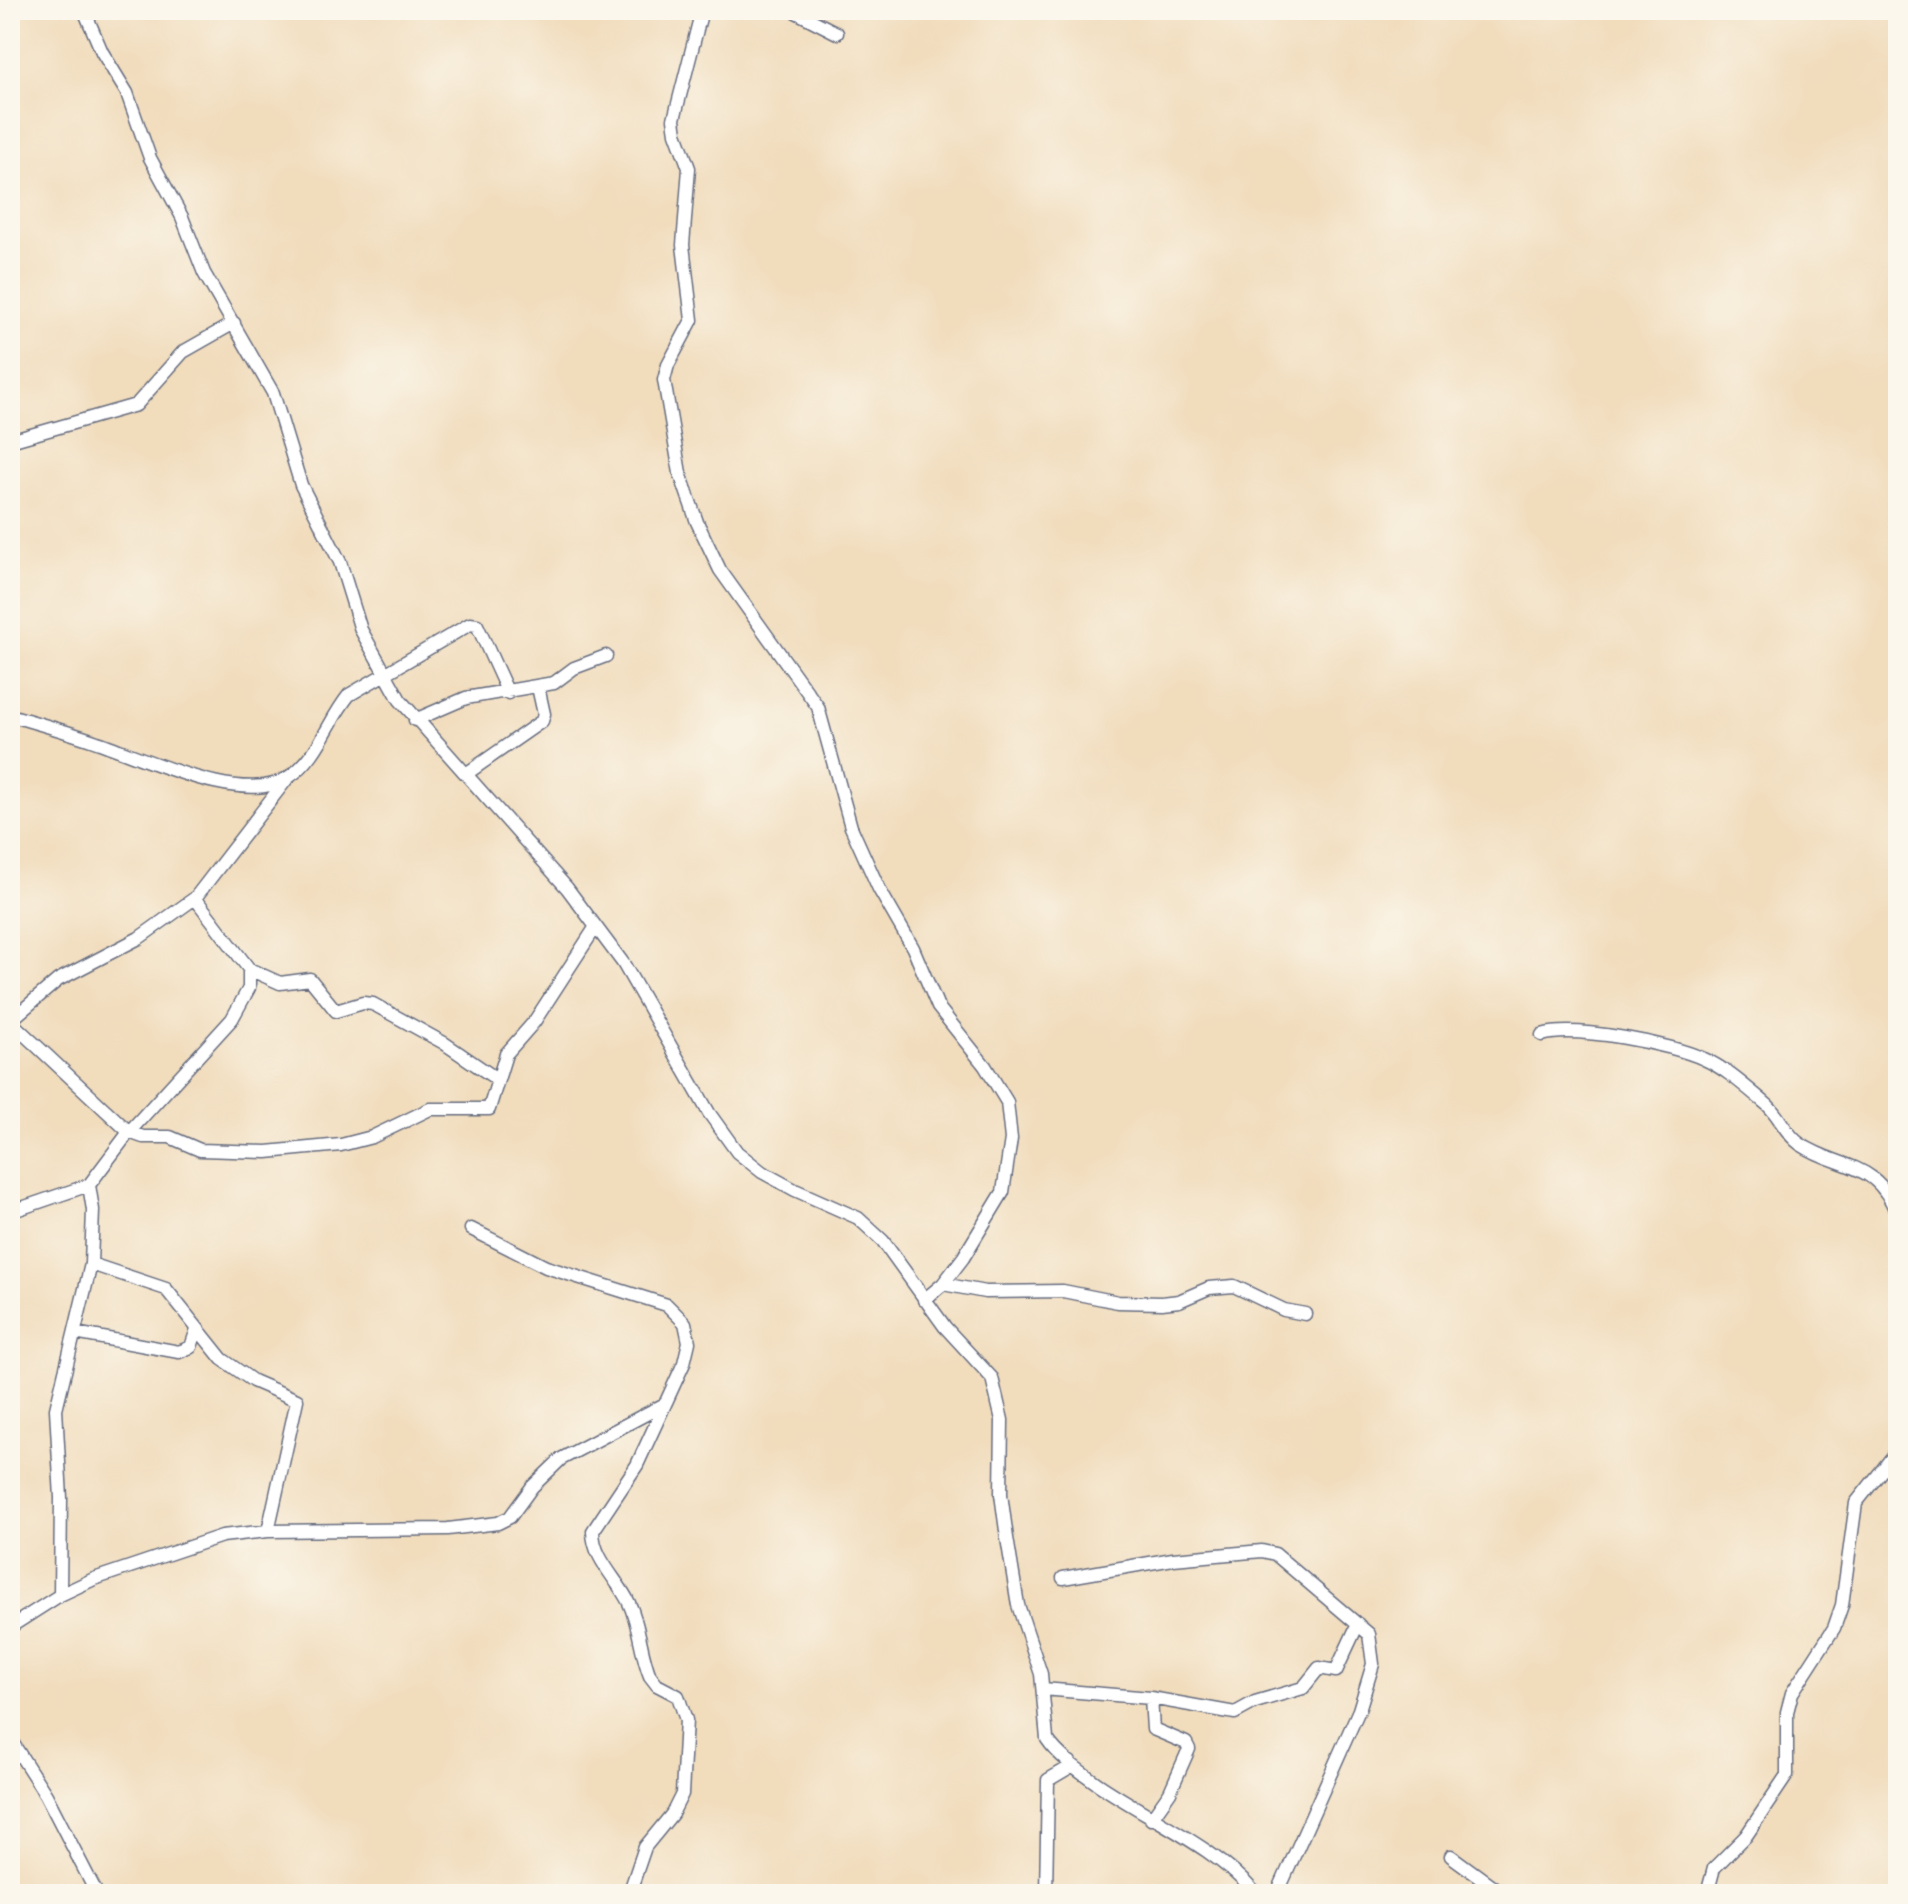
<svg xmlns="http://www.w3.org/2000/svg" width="1908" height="1904" viewBox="0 0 1908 1904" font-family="'IM FELL French Canon',serif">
<rect width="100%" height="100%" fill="#fbf7ec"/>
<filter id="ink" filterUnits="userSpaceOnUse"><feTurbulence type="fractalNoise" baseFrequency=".0125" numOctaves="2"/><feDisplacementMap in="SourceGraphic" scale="16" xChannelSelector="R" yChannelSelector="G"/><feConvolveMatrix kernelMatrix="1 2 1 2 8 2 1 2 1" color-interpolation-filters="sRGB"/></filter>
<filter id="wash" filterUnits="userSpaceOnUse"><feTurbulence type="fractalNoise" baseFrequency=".006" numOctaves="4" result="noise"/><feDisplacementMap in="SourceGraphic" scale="32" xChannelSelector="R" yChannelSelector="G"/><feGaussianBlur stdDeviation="1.8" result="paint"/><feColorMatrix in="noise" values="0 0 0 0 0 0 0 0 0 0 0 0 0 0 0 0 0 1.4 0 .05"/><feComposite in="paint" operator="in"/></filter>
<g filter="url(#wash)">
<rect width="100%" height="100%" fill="#f1dcbc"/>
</g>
<g filter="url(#ink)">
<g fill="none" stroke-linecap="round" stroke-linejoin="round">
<g stroke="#666c7f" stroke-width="15">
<path id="minor" d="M84 10 102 52 127 93 150 158 182 217 204 273 273 393 301 485 340 562 361 630 400 700 567 888 623 963 709 1113 737 1152 762 1172 795 1190 858 1218 883 1241 945 1327 992 1378 1002 1420 1001 1494 1007 1538 1018 1605 1041 1674 1047 1739C1059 1757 1080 1771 1098 1784 1151 1820 1214 1846 1256 1894
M702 10 674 119 676 133 689 168 683 245 692 320 668 365 664 380 680 473 697 522 720 570 818 707 851 827 879 889 913 948 938 1007 985 1066 1007 1102 1011 1139 1003 1192 963 1258 943 1284 924 1300
M792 10 837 33
M10 441 136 405 183 352 234 323
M10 715C39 724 69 732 97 742 143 757 245 808 289 777 319 757 327 722 349 695L470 624 477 625 508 693
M415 720 466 698 554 683 574 668 606 656
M466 774 542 721 544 714 538 687
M249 969 280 983 310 979 336 1011 363 1003 373 1004 444 1043 498 1080
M10 1021 129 1132 143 1137H170L200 1150 267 1152 341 1145 372 1137 430 1109H489L506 1054 534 1022 595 928
M10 1021 58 980 139 938 195 898 286 780
M1542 1035C1575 1025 1672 1044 1704 1059 1725 1068 1746 1087 1764 1102 1779 1113 1784 1133 1800 1144 1841 1171 1878 1159 1898 1217
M10 1212 89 1185 129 1132 232 1019 249 988V969L195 898
M471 1229 546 1267 667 1305 685 1323 689 1342 684 1363 637 1465 593 1531C593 1559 617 1578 629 1603 640 1626 640 1652 650 1676L657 1685 678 1696 686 1720 682 1794 672 1814 645 1847 629 1894
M91 1264 166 1289 222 1359 253 1381 297 1400 268 1531
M943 1284 985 1292 1063 1291 1118 1302 1162 1303 1179 1301 1209 1288 1234 1286 1284 1310 1305 1314
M75 1333 179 1352 191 1347 197 1329
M1063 1578 1173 1559 1262 1551 1275 1554 1369 1634 1373 1664 1359 1710 1277 1894
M60 1595 61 1498 56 1409 91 1264 93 1210 89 1185
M10 1627 60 1595 94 1579 222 1536 268 1531 448 1529 498 1523 510 1517 532 1487 561 1459 665 1404
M1043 1689 1151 1698 1235 1713 1255 1702 1303 1688 1319 1668 1336 1671 1358 1624
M10 1739 46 1795 97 1894
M1151 1819 1170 1792 1189 1749 1186 1743 1153 1729 1151 1698
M1451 1856 1503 1894
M1046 1894 1048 1780 1070 1767V1762
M1707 1894 1714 1868 1746 1836 1787 1775V1712L1792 1693 1834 1628 1842 1605 1856 1503 1898 1450"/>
</g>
<use href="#minor" stroke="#fff" stroke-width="12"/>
</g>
</g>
<rect width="1908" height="1904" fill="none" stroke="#fbf7ec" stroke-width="40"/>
</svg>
